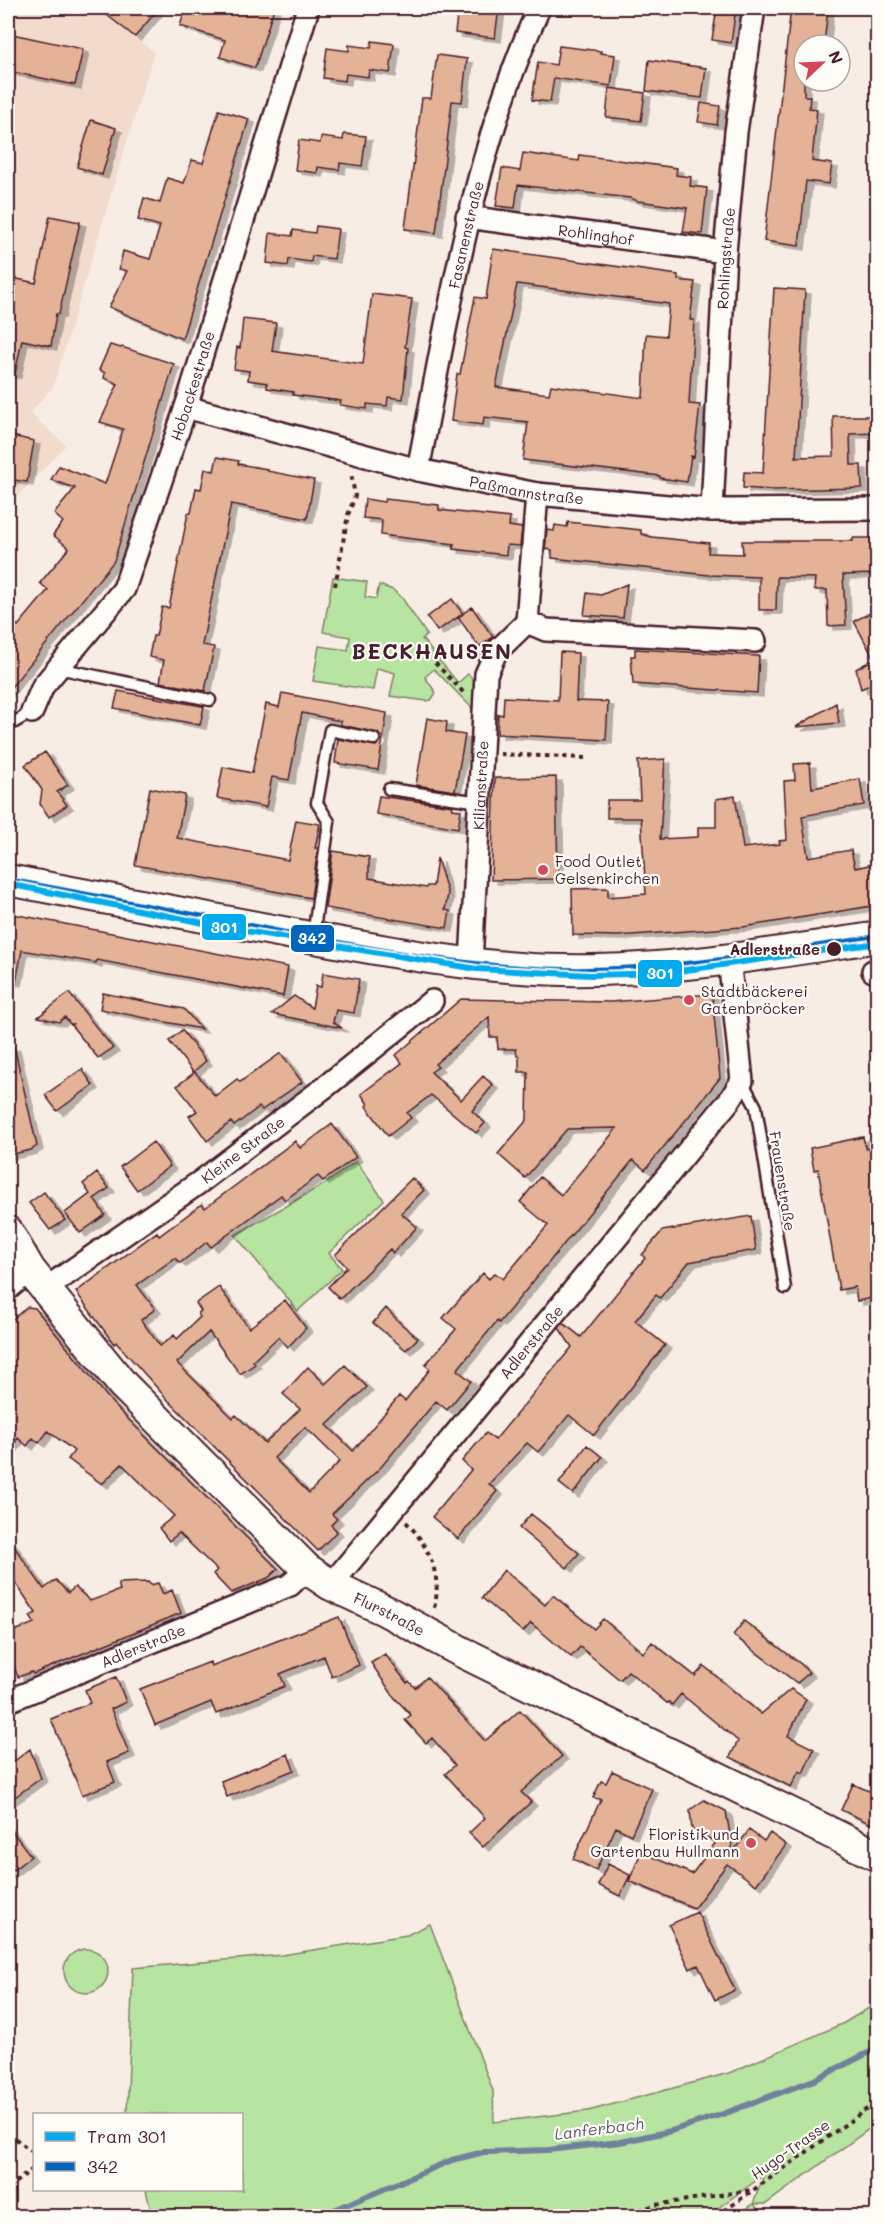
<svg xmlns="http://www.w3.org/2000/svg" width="885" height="2224" viewBox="0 0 885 2224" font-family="Mali,sans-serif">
<defs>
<filter id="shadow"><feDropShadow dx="6" dy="4" stdDeviation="0" flood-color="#0004"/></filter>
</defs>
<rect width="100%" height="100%" fill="#f8ede4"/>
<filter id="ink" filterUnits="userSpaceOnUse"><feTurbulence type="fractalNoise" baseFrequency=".0167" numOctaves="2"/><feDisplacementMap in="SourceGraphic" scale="12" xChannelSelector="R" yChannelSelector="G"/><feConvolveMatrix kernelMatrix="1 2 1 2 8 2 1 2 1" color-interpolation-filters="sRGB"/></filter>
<g filter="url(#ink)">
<path fill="#f2dbcd" d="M8 8H159L135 37 154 52 53 387 30 413 66 445 8 507Z"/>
<path fill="#b7e4a1" stroke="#808266" stroke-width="1.5" d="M333 577 367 582 365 597 376 599 379 585 393 590 402 598 427 635 422 639 458 683 468 674 476 682 475 713 471 707 434 669 425 677 436 693 431 700 427 701 390 696 395 673 377 668 373 690 313 681 319 646 348 650 350 637 323 632Z
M356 1161 384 1200 329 1253 342 1269 298 1311 235 1235 326 1183Z
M430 1924 493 2091 494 2122 588 2111 729 2073 844 2023 877 2003V2123L766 2204H754L762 2216H737L753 2204 764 2175 707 2216H152L146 2190H242V2114H127L133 1968 282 1955 407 1935Z
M64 1971a22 22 0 1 1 44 0a22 22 0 1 1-44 0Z"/>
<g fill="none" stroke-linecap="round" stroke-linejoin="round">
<path stroke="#6f819c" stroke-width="6" d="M320 2216 452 2160 484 2152 548 2150 620 2142 671 2131 723 2114 814 2080 878 2048"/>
</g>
<path fill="#e4b296" stroke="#4a1f2b" stroke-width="1.5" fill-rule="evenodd" filter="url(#shadow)" d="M98 8H159L135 37Z
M186 8H274L255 68 220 57 225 40 180 26Z
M458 8H499L495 38 455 33Z
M717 8H736L731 43 712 40Z
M791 8H828L824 45H804V96H810L809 108 817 109 812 161 832 164 829 184 806 181 799 246 764 241Z
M12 34 83 49 75 85 8 71V58Z
M372 41 394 44 390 73 369 70 368 77 346 74 345 81 323 78 327 48 349 51V45L371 48Z
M559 46 601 51 600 53 615 55 611 86 554 78 550 102 532 100 538 62 556 65Z
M437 55 467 59 462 102 452 101 436 233 405 229 422 98H431Z
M649 60 706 68 702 98 646 91Z
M609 88 645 93 641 121 606 117Z
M701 103 720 106 717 125 698 122Z
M219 110 249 119 182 339 109 307 127 271 119 269 123 251 150 259 160 226 138 220 144 198 160 203 167 178 184 183 192 160 203 163Z
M91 120 116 128 102 175 77 167Z
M344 134 366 136 362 166 340 163 339 170 318 167 317 173 295 170 299 140 320 143 321 137 343 140Z
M523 153 579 161 580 155 677 168 676 175 691 177 690 186 707 188 702 234 683 232 687 208 638 201 630 198 518 185 515 208 496 206 502 168 520 171Z
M50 216 80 222 59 314H56L51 346 22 340 15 374H8V277L36 283Z
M316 226 338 229 334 259 312 256 311 262 289 259 288 266 267 263 270 233 292 236 293 230 315 233Z
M493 249 678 275V280L695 282 690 320H694L689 404 700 405 694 457 691 456 687 482 660 478V476L523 460 528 422 484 417 483 425 451 421 457 374H460L475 297 486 299ZM517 284 669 304 666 336 646 334 643 398 551 385 549 394 496 387Z
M774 288 805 290 796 457 834 456 833 416H878V433L850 434 851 465H861L862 488 772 490 743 488 744 472 763 473Z
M372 294 412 299 405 347 408 348 403 399 388 397 387 406 367 404V409L340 405 341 401 293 395V392L267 388V383L248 380 249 371 234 369 237 347 240 348 243 319 276 323 272 351 363 364Z
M110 345 121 348 122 347 174 364 114 561 8 691V618L18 626 48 590 40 583 69 548 53 535 63 522 54 514 75 488 51 480 59 466 105 484 123 429 100 422 118 384 104 378 105 373 99 370Z
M8 435 34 441 27 482 8 479Z
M217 457 239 461 238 464 267 469V471L314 480 307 519 231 504 202 645 214 647 205 691 160 682 164 660 149 657 153 636H156L162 607 169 608 188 513H191L196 488 201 489 205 469 214 471Z
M365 499 384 502 385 499 439 505V510L510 518 509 526 522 528 520 546 507 545 506 555 453 549 454 544 381 535 382 520 363 518Z
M568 522 641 530V534L652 537 709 543 708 553 743 554 742 541H853V538H878V574L843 575 846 625 828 626 827 590H814L815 578 777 577 776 610H759V577L709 575 552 558V550L545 549 547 530 554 531 555 525 567 527Z
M627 584 623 618 584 615 587 593 601 595Z
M452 599 463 614 437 631 427 617Z
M472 607 493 637 479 647 458 617Z
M878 609V681L861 689 856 669 874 659 854 621Z
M635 649 759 656 757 693 633 684 631 656H635Z
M560 652 578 653 576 701 608 702 606 740 497 734 498 714 503 715 504 697 558 700Z
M118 691 202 706 204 707 200 725 114 708Z
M282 693 387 713 378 770 335 763 338 739 376 746 381 740 378 733 341 725V721L302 713 289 780 272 777 266 807 217 798 223 767 252 773 266 704 279 707Z
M836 703 839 723 796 727Z
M427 718 447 722 446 732 465 735 455 791 416 785Z
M45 752 68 785 57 792 67 805 49 817 40 804 42 790 25 765Z
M665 759 660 839 698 837V827H716V799L735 796 743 848 780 844 779 841 787 840 784 781 795 780 794 764 810 763 812 788 860 779 864 805 802 816 808 857 851 850 855 868 878 863V905L743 927 618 936 573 935 572 889 608 888V897L646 894 641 818H607V800H640L638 761Z
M556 777 558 879 491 880 495 778Z
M150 788 185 795 177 838 288 860 296 820 320 824 315 848H318L311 898 135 865Z
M379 796 453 806 452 809 461 810 458 828 376 814Z
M333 851 369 857V878L426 888 427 886H433L437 858 448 894 445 910 450 911 447 928 325 908Z
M8 913 288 967 283 996 97 960 96 963 22 950 16 982 8 981Z
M323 973 359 979 354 1013 336 1010 333 1022 342 1028 272 1014 294 996 312 1008 316 986 321 987Z
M69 993 113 1048 98 1058 71 1025 74 1024H70L65 1017 59 1022 38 1017Z
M103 993 184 1009 201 1029 100 1009Z
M712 994 720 1078 645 1170 633 1160 499 1323 497 1321 457 1370 471 1381 447 1410 436 1401 381 1467 332 1514 337 1519 331 1525 337 1531 318 1551 168 1400 116 1342 114 1344 76 1292 157 1232 159 1236 202 1204 205 1208 295 1141 300 1148 332 1124 356 1157 323 1181 318 1176 285 1200 281 1195 211 1247 207 1242 180 1263 175 1258 137 1285 155 1309 141 1320 160 1346 174 1335 177 1339 200 1317 198 1313 201 1311 196 1303 219 1287 249 1328 285 1300 306 1328 288 1347 278 1337 253 1361 255 1364 240 1374 209 1332 177 1363 233 1418 236 1415 265 1443 300 1409 283 1394 308 1367 325 1384 345 1365 367 1387 327 1425 353 1451 399 1396 405 1401 430 1369 425 1365 456 1329 443 1318 483 1273 489 1279 495 1273 503 1279 548 1225 520 1202 540 1177 561 1195 617 1128 567 1129 525 1178 498 1154 527 1120 528 1072H519V1056H517L516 1049H498L497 1037H490L489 1017 435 1064 438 1067 431 1072 461 1100 483 1076 493 1085 472 1111 485 1123 476 1133 431 1095 407 1113 411 1118 388 1136 366 1106 368 1104 361 1094 402 1063 396 1055 461 999 610 1002ZM305 1427 340 1461 309 1493 274 1458Z
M182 1030 206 1061 193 1072 169 1041Z
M14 1046 37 1146 31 1150 8 1155V1047Z
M281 1053 302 1082 262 1110 259 1107 234 1126 231 1122 207 1141 189 1116 197 1111 177 1086 195 1072 215 1096 237 1079 240 1082Z
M82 1069 93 1085 57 1111 45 1095Z
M863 1137 866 1149 878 1147V1297L857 1301 855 1287 839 1290 818 1169 814 1170 810 1148Z
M153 1142 170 1166 137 1190 120 1167Z
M97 1173 109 1188 94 1199 105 1215 80 1233 65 1213 90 1194 83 1184Z
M412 1178 424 1190 401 1213 417 1227 393 1253 390 1249 340 1299 328 1287 347 1267 335 1255Z
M44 1192 65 1220 50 1230 29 1203Z
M751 1216 756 1250 689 1262 660 1298 656 1295 635 1321 665 1345 594 1435 569 1415 538 1452 527 1443 489 1484 497 1491 458 1539 432 1517 471 1470 462 1461 486 1433 495 1440 572 1347 559 1328 563 1323 581 1337 645 1258 642 1255 662 1231Z
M27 1307 35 1308 113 1404 278 1569 268 1578 231 1593 213 1574 217 1570 179 1533 169 1541 159 1528 174 1516 122 1464 102 1484 68 1459 74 1451 48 1431 39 1443 33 1438 27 1446 18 1438 8 1452V1323Z
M386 1308 400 1323 418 1338 406 1350 373 1323Z
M587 1445 602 1457 573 1494 559 1483Z
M531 1514 579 1553 567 1568 519 1528Z
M8 1538 44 1589 56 1580 68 1593 75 1587 90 1601 120 1590 118 1583 148 1582 151 1585 158 1583 163 1594 172 1590 181 1613 33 1674 32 1672 18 1677 11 1659 8 1661V1634L34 1623 30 1616 36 1613 8 1572Z
M504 1570 545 1605 553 1595 594 1629 603 1619 643 1653 652 1642 695 1676 704 1666 761 1714 791 1689 806 1699 788 1736 814 1749 803 1773 799 1771 791 1787 730 1757 738 1741 681 1694 672 1705 669 1702 667 1703 628 1671 620 1680 580 1647 571 1657 531 1623 523 1632 482 1598Z
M339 1617 359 1665 332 1677 324 1656 280 1674 285 1686 216 1714 211 1702 155 1725 140 1689 210 1662 211 1666 235 1657Z
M744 1621 802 1665 809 1673 797 1683 733 1635Z
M385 1654 407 1683 409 1681 415 1688 427 1677 485 1741 520 1710 562 1756 521 1792 531 1802 483 1847 469 1833 485 1818 445 1774 455 1765 432 1738 426 1743 405 1720 411 1715 394 1697 371 1663Z
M116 1677 126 1702 111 1709 129 1753 107 1762 115 1782 82 1795 51 1719 90 1703 85 1690Z
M30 1749 41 1778 8 1802V1766Z
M288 1754 294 1770 227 1797 221 1781Z
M612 1771 652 1789 631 1835 616 1827 596 1870 573 1859 601 1799 593 1798 601 1781 606 1783Z
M853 1784 878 1795V1827L841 1810Z
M704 1800 726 1811 733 1852 749 1830 764 1841 770 1833 786 1845 756 1885 727 1864 694 1908 629 1881 641 1852 692 1874 716 1842 692 1830 690 1810Z
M8 1826 31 1856 8 1874Z
M608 1864 630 1875 620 1896 598 1885Z
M697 1912 735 1990 715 2000 698 1965 690 1969 669 1925Z"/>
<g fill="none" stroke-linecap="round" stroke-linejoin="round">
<g stroke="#4a1f2b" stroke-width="15">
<path id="lane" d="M58 668 210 700
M8 726 32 712
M389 789 480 802
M313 937 329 822 317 803 330 730 374 739
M875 940 878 959
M742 1081 756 1107 785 1288"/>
</g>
<g stroke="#4a1f2b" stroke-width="26">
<g id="street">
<path id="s1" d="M467 217 725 252"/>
<path id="s2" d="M186 407 418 470 537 494 712 510 878 509"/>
<path id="s3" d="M418 470C449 313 472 154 539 8"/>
<path d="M537 494 527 622 546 630 755 641"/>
<path id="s4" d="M712 510 725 252 736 132 754 8"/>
<path id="s5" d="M32 712 43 686 124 589 186 407 308 8"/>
<path id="s6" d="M471 963 486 674 496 652 527 622"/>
<path d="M873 971 878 973"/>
<path d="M8 1289 30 1270"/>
<path id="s7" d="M45 1289 200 1182 325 1087 432 1001"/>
<path id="s8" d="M331 1585 729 1101 742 1081 729 958"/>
<path id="s9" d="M8 1701 290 1585 307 1569"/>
</g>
</g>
<g stroke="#4a1f2b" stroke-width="34">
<g id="secondary">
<path d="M8 880C101 898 195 915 288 933 379 950 470 968 562 970 667 972 774 953 878 937"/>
<path id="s10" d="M8 1232 30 1270 123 1385 307 1569 331 1585 386 1611 460 1651 878 1856"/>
</g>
</g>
<path stroke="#4a1f2b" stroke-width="4" stroke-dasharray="4.5 4.5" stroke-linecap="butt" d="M335 586 348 515 355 496 351 473
M435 663 465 694
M500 754 585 758
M406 1522C429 1545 444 1579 433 1611
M8 2133 34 2153
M8 2188 34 2168
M622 2216 655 2205 752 2190
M717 2216 878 2101"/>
<use href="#lane" stroke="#fdfcf7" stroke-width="10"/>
<use href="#street" stroke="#fdfcf7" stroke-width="21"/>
<use href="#secondary" stroke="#fdfcf7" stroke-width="30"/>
<g stroke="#fdfcf7" stroke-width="10">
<path id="bus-1" d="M8 880C97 897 186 913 275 931 370 949 466 968 562 970 668 972 773 953 878 937"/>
</g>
<use href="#bus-1" stroke="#0065bd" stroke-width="6"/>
<g stroke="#fdfcf7" stroke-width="10">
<path id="tram-1" d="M8 884 239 930 477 969 591 975 665 973 878 943"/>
</g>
<use href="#tram-1" stroke="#04abec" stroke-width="6"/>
</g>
</g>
<g fill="#d1495b" stroke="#fdfcf7" stroke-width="2">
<circle cx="543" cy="870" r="6"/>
<circle cx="689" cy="1000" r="6"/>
<circle cx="751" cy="1843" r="6"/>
</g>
<circle fill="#4a1f2b" stroke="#fdfcf7" stroke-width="2" cx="834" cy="949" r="8"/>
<g text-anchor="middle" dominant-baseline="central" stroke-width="4.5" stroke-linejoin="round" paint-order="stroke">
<g font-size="15" fill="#4a1f2b" stroke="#fdfcf7">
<text stroke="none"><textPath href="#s1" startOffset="130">Rohlinghof</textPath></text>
<text stroke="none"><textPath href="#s3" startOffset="240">Fasanenstraße</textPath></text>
<text stroke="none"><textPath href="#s4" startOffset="252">Rohlingstraße</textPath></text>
<text stroke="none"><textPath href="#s5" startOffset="369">Hobackestraße</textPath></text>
<text stroke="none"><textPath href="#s2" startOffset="351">Paßmannstraße</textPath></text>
<text stroke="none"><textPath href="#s6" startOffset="178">Kilianstraße</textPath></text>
<text stroke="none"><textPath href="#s7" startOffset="242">Kleine Straße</textPath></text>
<text transform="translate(783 1181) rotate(81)">Frauenstraße</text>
<text stroke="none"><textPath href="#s8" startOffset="315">Adlerstraße</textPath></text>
<text stroke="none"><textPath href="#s10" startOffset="546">Flurstraße</textPath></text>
<text stroke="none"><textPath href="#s9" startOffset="146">Adlerstraße</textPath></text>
<text transform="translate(790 2149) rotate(-35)">Hugo-Trasse</text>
</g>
<g font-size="15" fill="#4a1f2b" stroke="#fdfcf7" text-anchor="start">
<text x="555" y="861">Food Outlet<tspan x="555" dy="17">Gelsenkirchen</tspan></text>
<text x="701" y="991">Stadtbäckerei<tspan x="701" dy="17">Gatenbröcker</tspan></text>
<text x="739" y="1834" text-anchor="end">Floristik und<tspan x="739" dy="17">Gartenbau Hullmann</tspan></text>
</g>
<g font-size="15" font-weight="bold" fill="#4a1f2b" stroke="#fdfcf7" text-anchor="end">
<text x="820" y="949">Adlerstraße</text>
</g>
<g font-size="16" font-style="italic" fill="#5f586d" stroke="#fdfcf7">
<text transform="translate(599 2128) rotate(-7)">Lanferbach</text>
</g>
<g font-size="21" font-weight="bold" letter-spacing="1.5" fill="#4a1f2b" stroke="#fdfcf7">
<text x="432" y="650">BECKHAUSEN</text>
</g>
</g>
<g stroke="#fdfcf7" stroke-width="2">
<rect x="201" y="913" width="46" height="28" rx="6" fill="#04abec"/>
<rect x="290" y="924" width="45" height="29" rx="6" fill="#0065bd"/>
<rect x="637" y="959" width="46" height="29" rx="6" fill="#04abec"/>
</g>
<g font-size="16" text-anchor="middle" font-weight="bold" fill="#fff">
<text x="224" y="933">301</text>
<text x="312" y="944">342</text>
<text x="660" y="979">301</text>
</g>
<rect width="885" height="2224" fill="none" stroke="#fdfcf7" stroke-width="30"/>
<rect x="15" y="15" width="855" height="2194" fill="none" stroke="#4a1f2b" stroke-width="2" filter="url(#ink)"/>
<rect x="33" y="2113" width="210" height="78" fill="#fdfcf7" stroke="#b5a4a5" stroke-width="1.5"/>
<rect x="45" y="2132" width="30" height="9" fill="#04abec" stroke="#b5a4a5" stroke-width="1.5"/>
<text x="87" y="2143" font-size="18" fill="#4a1f2b">Tram 301</text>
<rect x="45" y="2162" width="30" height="9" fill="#0065bd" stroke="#b5a4a5" stroke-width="1.5"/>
<text x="87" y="2173" font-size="18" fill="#4a1f2b">342</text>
<g transform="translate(822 63) rotate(67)"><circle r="28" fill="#fdfcf7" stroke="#b5a4a5" stroke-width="1.5"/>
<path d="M0-4.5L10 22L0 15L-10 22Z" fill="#d1495b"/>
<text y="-9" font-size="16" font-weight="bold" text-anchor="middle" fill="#4a1f2b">N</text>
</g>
</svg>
